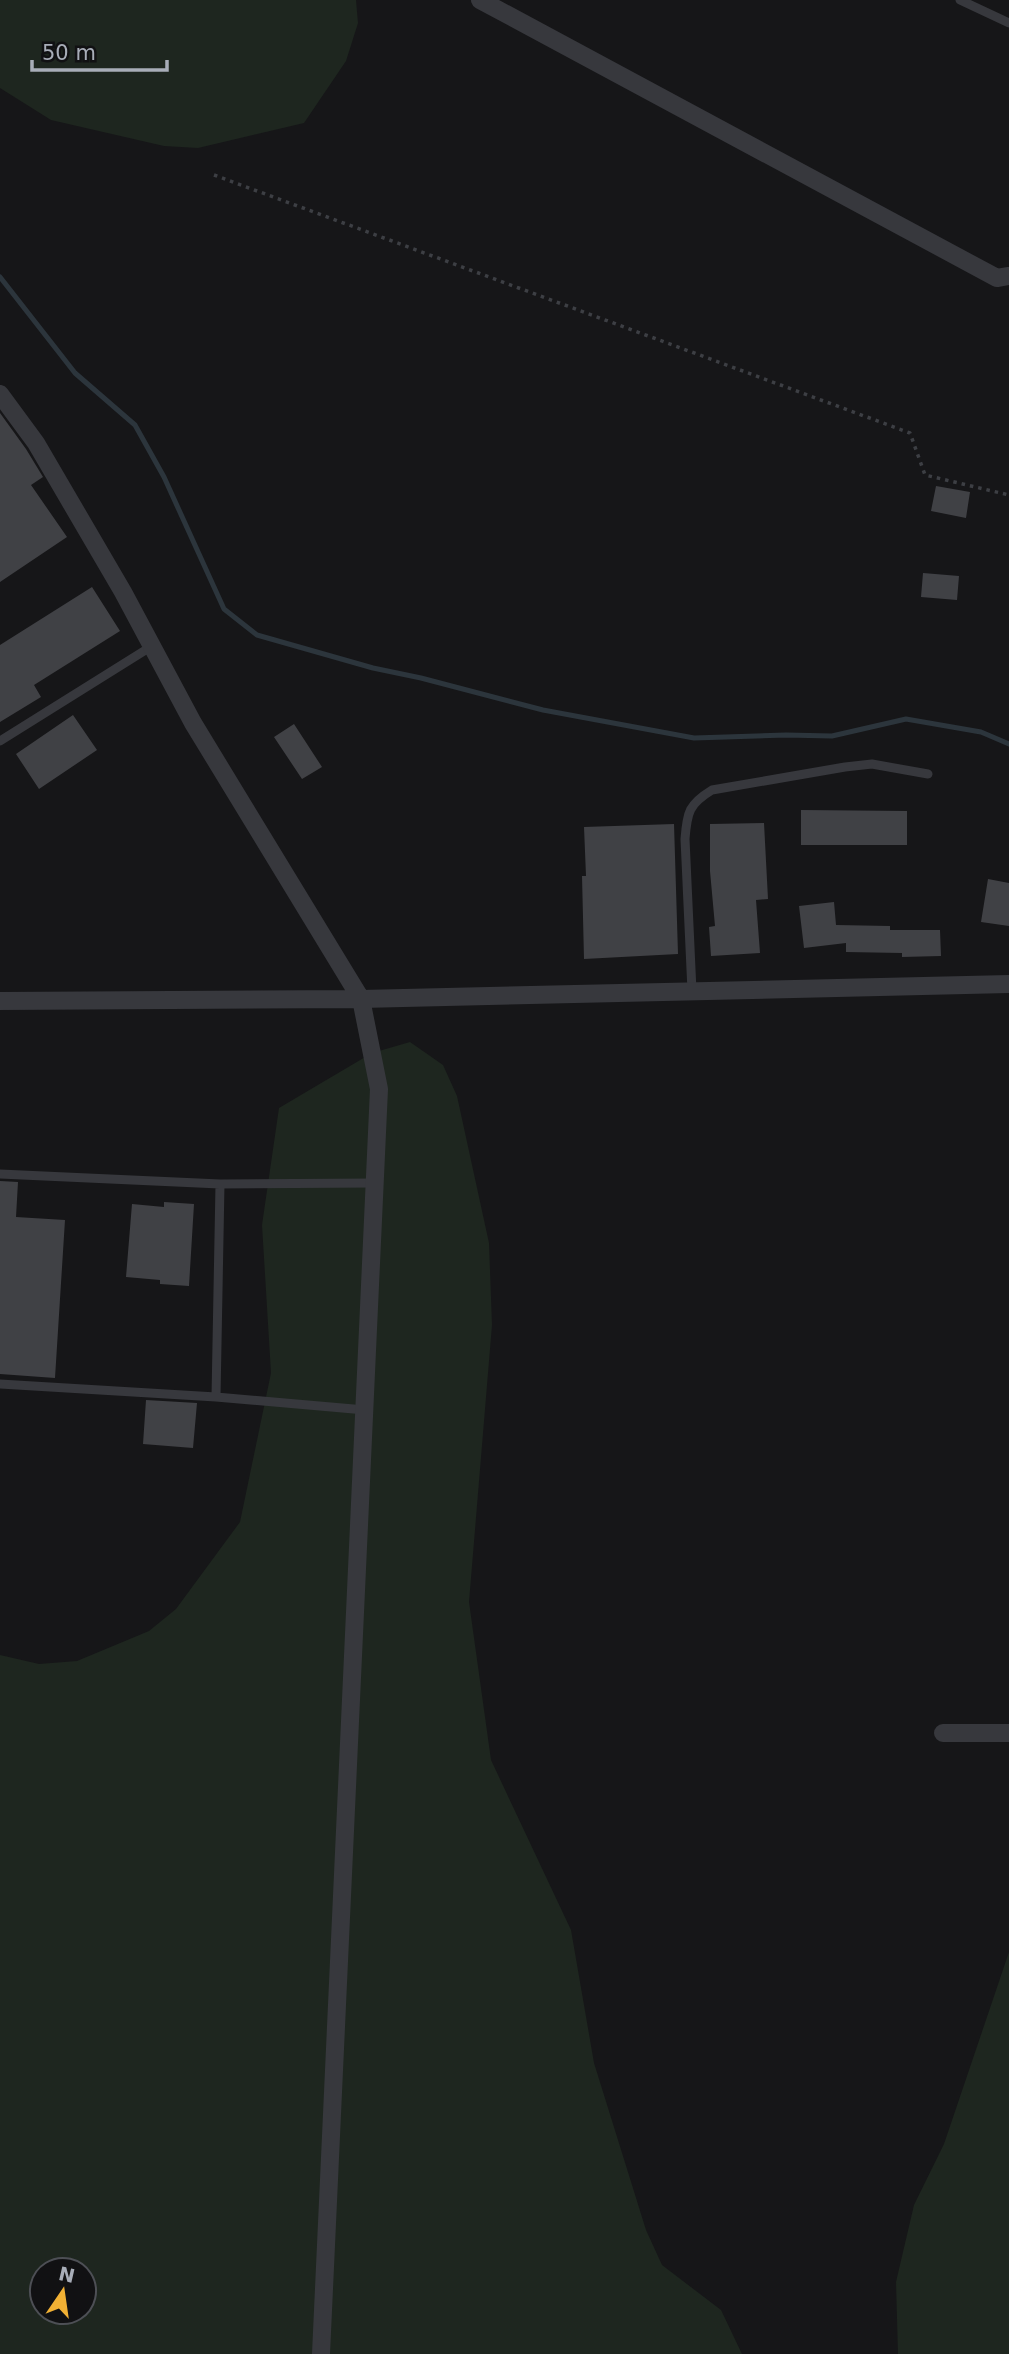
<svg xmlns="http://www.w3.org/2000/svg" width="1009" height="2354" viewBox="0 0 1009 2354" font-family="'DejaVu Sans',sans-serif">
<rect width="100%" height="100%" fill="#161618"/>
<path fill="#1e261f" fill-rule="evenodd" d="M0 0H356L358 23 346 61 304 123 198 148 164 146 51 120 0 88Z
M410 1042 443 1065 457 1096 489 1243 492 1325 469 1602 491 1760 571 1930 594 2063 646 2230 662 2265 721 2310 742 2354H0V1655L39 1664 77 1661 149 1631 176 1609 240 1522 271 1373 262 1225 279 1108 372 1053ZM42 2270H84V2312H42Z
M1009 1952V2354H898L896 2282 914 2205 944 2144Z"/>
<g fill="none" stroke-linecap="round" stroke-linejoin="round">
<path stroke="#2c353c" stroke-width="5" d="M0 277 75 373 135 425 164 477 224 609 257 635 373 668 421 678 543 710 694 738 786 735 832 736 906 719 981 732 1009 744"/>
</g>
<path fill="#404145" d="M0 413 26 449 43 477 31 485 67 537 0 582Z
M936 486 970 492 966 518 931 511Z
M923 573 959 576 957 600 921 597Z
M92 587 120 631 34 685 41 697 0 722V645Z
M73 715 97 750 39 789 16 754Z
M294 724 322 767 302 779 274 737Z
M801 810 907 811V845H801Z
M764 823 768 899 756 900 760 953 711 956 709 927 715 926 710 871V824Z
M674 824 678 954 584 959 582 876H586L584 827Z
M988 879 1009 883V926L981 922Z
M834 902 836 925 890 926V930H940L941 956 902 957V953L846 952V943L804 948 799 906Z
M0 1181 18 1182 16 1217 65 1220 55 1378 0 1374Z
M164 1202 194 1204 189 1286 160 1284V1280L126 1277 132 1204 164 1207Z
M146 1400 197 1403 193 1448 143 1444Z"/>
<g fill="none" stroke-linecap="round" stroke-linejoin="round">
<path stroke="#3d3f44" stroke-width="3.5" stroke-dasharray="3.5 5" stroke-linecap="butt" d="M214 175 910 433 925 475 1009 495"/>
<path stroke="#37383d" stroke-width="9" d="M960 0 1009 23
M0 741 152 646
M692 991 685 839C687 812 689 804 712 790L845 767 872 764 928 774
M0 1174 220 1184 216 1397 0 1384
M220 1184 375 1183
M216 1397 365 1410"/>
<path stroke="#37383d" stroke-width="18" d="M480 0 997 278 1009 276
M0 394 36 443 123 592 193 723 361 999 379 1089 321 2354
M0 1001 361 999 1009 984
M943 1733H1009"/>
</g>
<g transform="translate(63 2291) rotate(13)"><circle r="33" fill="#111113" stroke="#4d4f55" stroke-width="2"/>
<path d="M0-5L12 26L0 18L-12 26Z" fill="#f2b134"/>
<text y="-10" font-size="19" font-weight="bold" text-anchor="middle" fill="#a8adb8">N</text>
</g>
<path d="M32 60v10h135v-10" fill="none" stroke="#a8adb8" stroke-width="3.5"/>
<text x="42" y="60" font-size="21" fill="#a8adb8" stroke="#111113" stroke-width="5" paint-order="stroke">50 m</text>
</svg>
